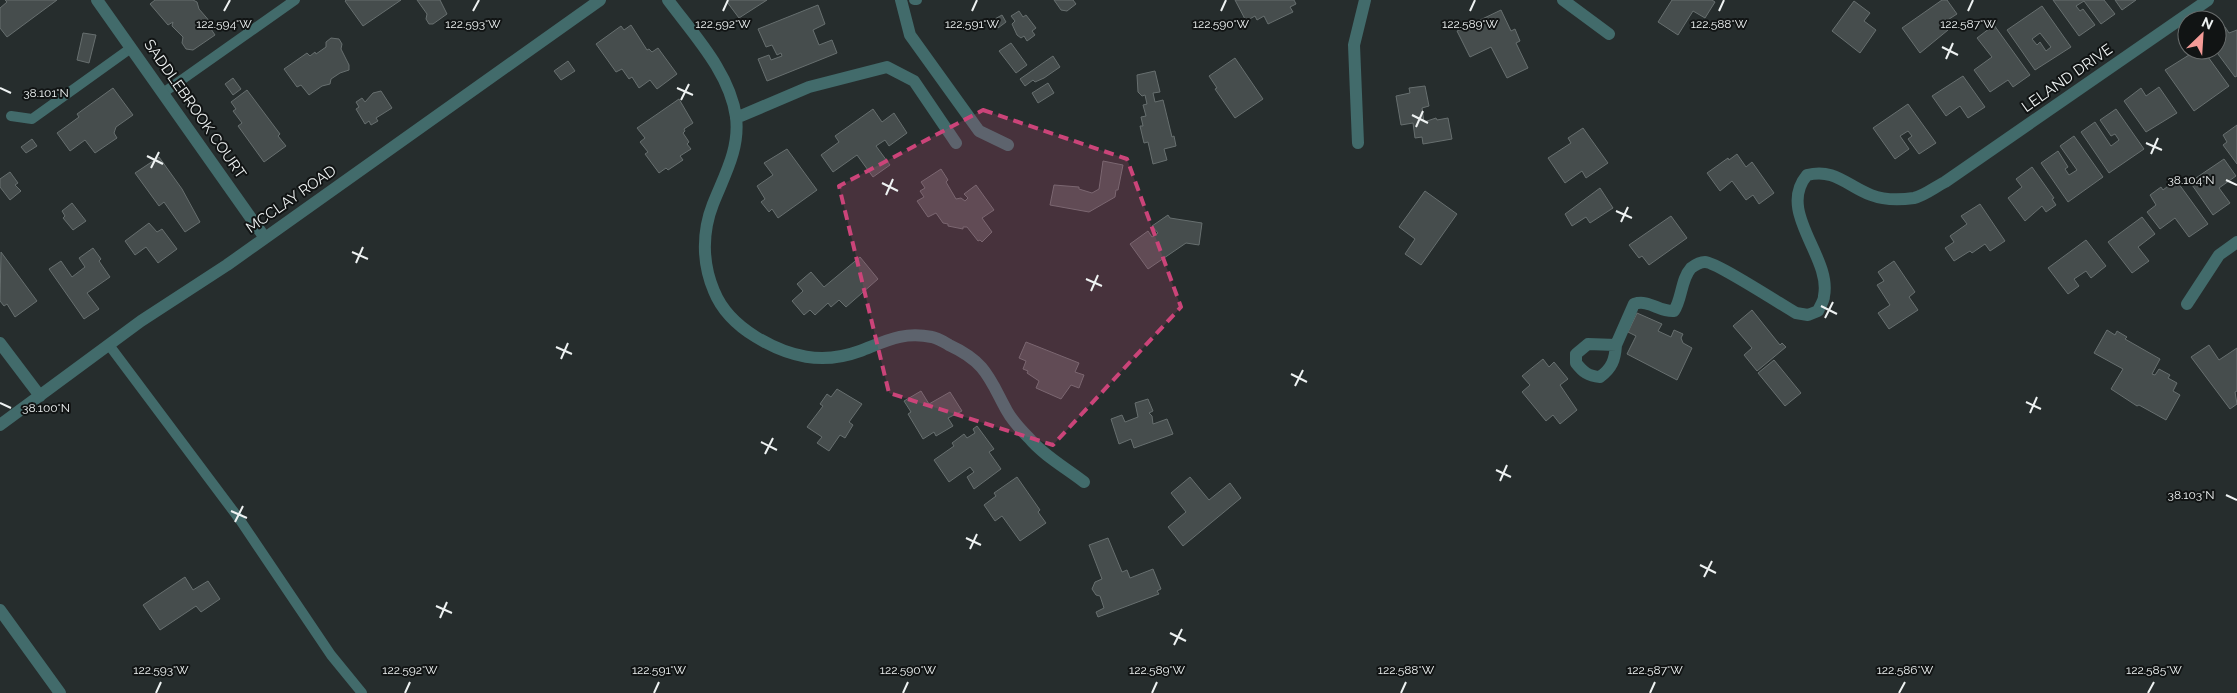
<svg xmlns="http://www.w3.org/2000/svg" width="2237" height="693" viewBox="0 0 2237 693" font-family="Raleway,sans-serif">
<rect width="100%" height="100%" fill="#262d2d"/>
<path fill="#464d4d" stroke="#676f6f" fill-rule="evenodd" d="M5 0H57L7 37 0 28V8L7 2Z
M155 0H193L197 2 199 9 212 24 211 29 215 35 193 50 186 49 182 43 183 37 172 26 173 22 168 25 150 4Z
M346 0H401L363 26 345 1Z
M417 0H440L447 14 433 24H429L426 19 427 14Z
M729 0H767L739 18 727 2Z
M1054 0H1073L1076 4 1067 11 1061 10Z
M1235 0H1294L1296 4 1290 7 1293 12 1268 24 1264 16 1257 20 1255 16 1246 21Z
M1672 0H1712L1715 2 1705 18 1693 11 1678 35 1658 22Z
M1942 0H1947L1957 14 1943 23 1948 30 1920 53 1902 28Z
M2053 0H2104L2115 14 2101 24 2084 1 2076 6 2080 11 2083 9 2095 25 2079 36Z
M2115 0H2136L2122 10Z
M1854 1 1870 13 1864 21 1876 30 1860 53 1832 31Z
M818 5 825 24 813 30 819 45 832 40 837 53 767 81 758 59 769 55 771 60 782 56 781 53 777 55 772 45 766 47 758 29Z
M2042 6 2071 47 2035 70 2007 30ZM2040 33 2051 47 2046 51 2040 42 2037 45 2032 39Z
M1501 10 1511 31 1515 29 1520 41 1516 43 1528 68 1507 78 1491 47 1470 57 1457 31Z
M1019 11 1023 17 1026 15 1036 28 1032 31 1035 35 1027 41 1024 36 1021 38 1017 35 1012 24 1015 21 1011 16Z
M1002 15 1006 22 998 28 993 20Z
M631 25 647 50 649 49 652 52 658 48 677 74 657 89 650 80 639 88 632 77 629 79 622 69 616 72 596 44 621 26 624 30Z
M1994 25 2030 75 2013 87 2008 80 1990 92 1974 70 1992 57 1977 38Z
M2225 27 2229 33 2237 30V76L2235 77 2215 50H2217V33Z
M83 33 96 35 89 63 77 60Z
M331 38 339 39 342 44 341 49 349 65V70L340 73 331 79 330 84 322 86 309 95 301 85 297 87 284 69 307 53 310 56 315 52 316 54 326 47V42Z
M1011 43 1027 65 1016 73 999 51Z
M2197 50H2203L2229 86 2194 111 2165 70Z
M1053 56 1060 67 1044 78 1035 82 1033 80 1025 86 1020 79Z
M1235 58 1263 99 1235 118 1215 89 1217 88 1209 76Z
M568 61 575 71 561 80 554 71Z
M1155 71 1160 92 1153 93 1155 102 1163 100 1172 137 1174 136 1176 146 1164 149 1167 160 1153 164 1148 142 1144 143 1140 126H1143L1141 117 1146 116 1143 105 1147 104 1145 95 1142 96 1138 92 1137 75Z
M1963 76 1985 107 1968 118 1960 106 1946 116 1932 96Z
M233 78 241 89 233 95 225 84Z
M1048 83 1054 93 1038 103 1032 93Z
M1425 86 1429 106 1422 108 1424 122 1436 118 1437 120 1448 118 1452 139 1423 144 1422 137 1415 138 1413 123 1401 125 1396 96 1410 93 1409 88Z
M2159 87 2177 113 2146 132 2124 101 2141 88 2146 96Z
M113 88 133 115 116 127 114 133 117 138 95 153 85 140 70 151 57 133 79 117 77 114Z
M247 90 280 134 278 136 286 146 264 162 238 126 242 123 233 111 236 109 231 102Z
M381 91 392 108 376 118 378 121 371 125 369 121 365 124 356 109 359 107 356 102 362 98 365 102 373 93Z
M679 99 693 123 684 129 685 131 683 133 689 142 687 144 691 149 680 156 683 160 668 170 666 168 659 173 645 154 648 152 640 142 645 138 637 128Z
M1908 104 1936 143 1919 154 1908 139 1912 136 1908 131 1900 136 1909 149 1895 159 1873 128Z
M873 109 882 122 894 113 907 133 889 146 885 140 876 146 890 165 873 177 857 155 833 172 821 155 839 142 835 136Z
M2116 109 2144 149 2109 173 2081 132 2095 122 2111 146 2119 140 2115 134 2111 136 2100 120Z
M2237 125V164L2223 145 2227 142 2223 135Z
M1583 128 1608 163 1586 178 1582 171 1565 183 1548 158 1571 143 1568 138Z
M2074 136 2103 177 2068 202 2041 163 2058 151 2068 167 2065 169 2069 175 2077 170 2060 146Z
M32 139 37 146 26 153 21 147Z
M787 149 817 190 778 218 772 209 769 212 761 202 765 199 757 186 773 175 764 163Z
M1737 154 1746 167 1752 162 1774 193 1759 204 1753 195 1746 200 1732 181 1720 191 1707 173 1728 158 1729 160Z
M159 157 182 189 200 222 185 232 164 202 159 206 135 173Z
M2224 159 2236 176 2219 188 2230 203 2213 215 2190 182Z
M1103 161 1123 165 1118 190H1116L1115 197 1089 212 1050 205 1054 185 1079 187V189L1092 193 1099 189Z
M2032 167 2054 198 2052 199 2056 205 2046 212 2042 206 2025 221 2008 198 2022 187 2016 179Z
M941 169 948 180 946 182 956 199 961 198 965 201 968 198 964 194 976 185 994 210 982 218 992 232 982 242 980 240 978 241 967 227H963V229L948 226V224L943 223 936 213 928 217 917 201 924 197 920 191 925 188 921 182Z
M10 172 18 183 15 185 21 191 10 200 0 187V179Z
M2176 180 2208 224 2189 237 2175 218 2160 229 2147 212 2156 205 2150 195 2161 187 2163 190Z
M1600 188 1613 208 1590 223 1586 217 1572 226 1565 214Z
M1425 191 1457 214 1421 265 1405 254 1415 239 1399 227Z
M72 203 86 221 73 230 63 218 65 216 62 211Z
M1980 204 2005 241 1990 251 1985 244 1972 253 1970 251 1954 261 1945 248 1954 242 1950 236 1967 224 1961 216Z
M1168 215 1170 218 1202 223 1199 245 1186 243 1148 269 1130 244 1148 231 1152 237 1158 233 1152 226Z
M1671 216 1687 238 1649 265 1642 256 1639 258 1629 245Z
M2142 217 2155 234 2138 247 2149 261 2132 273 2108 242Z
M149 223 157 232 162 229 177 249 158 263 146 247 135 255 125 241Z
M2086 240 2106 266 2091 278 2086 271 2074 279 2079 286 2068 294 2048 268Z
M93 248 101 259 99 261 110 277 87 293 99 309 84 319 49 269 61 261 72 277 85 267 79 258Z
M1 252 37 301 15 317 7 304 4 306 0 301Z
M860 257 878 279 846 307 839 300 831 307 828 303 815 315 810 310 804 315 792 301 803 291 797 284 811 272 824 287Z
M1894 261 1915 292 1909 297 1918 310 1889 329 1878 313 1890 305 1877 285 1884 281 1878 272Z
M1752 310 1780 345 1782 343 1786 347 1757 371 1744 355 1752 348 1733 326Z
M1637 313 1662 324 1658 331 1671 337 1674 330 1683 334 1681 338 1683 343 1692 348 1677 380 1627 354 1636 336 1628 332Z
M2107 330 2115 335 2117 331 2127 337 2125 339 2160 359 2152 374 2155 375 2159 369 2170 375 2168 378 2177 383 2173 391 2180 395 2166 420 2139 405 2137 406 2111 389 2123 369 2094 353Z
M1026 342 1079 363 1075 372 1084 375 1079 388 1071 385 1061 399 1036 388 1039 381 1027 373 1028 371 1023 369 1026 361 1019 358Z
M2209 345 2219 360 2237 348V391L2235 392 2237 404 2230 409 2191 357Z
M1543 359 1549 367 1554 362 1568 379 1560 385 1577 410 1560 424 1553 415 1546 421 1522 392 1530 385 1522 376Z
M1774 360 1801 393 1785 406 1758 373Z
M837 389 862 404 849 422 853 425 845 438 840 435 829 451 817 443 822 437 807 427 823 406 820 404 827 394 831 397Z
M921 391 929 404 950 392 962 411 948 418 953 426 936 436 934 432 923 439 908 414 911 412 904 401Z
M1148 399 1153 411 1149 413 1152 416 1153 424 1167 419 1173 434 1134 448 1131 439 1119 444 1111 419 1122 415 1125 422 1138 417 1135 403Z
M977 426 994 449 989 452 1001 469 974 489 967 477 974 472 970 467 949 482 934 460 954 446 952 443 964 434 967 438 975 433 973 429Z
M1017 477 1040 510 1038 512 1046 523 1020 541 1002 516 995 521 984 505 996 496 994 493Z
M1190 477 1209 500 1230 483 1241 498 1183 546 1168 527 1186 512 1171 493Z
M1108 538 1122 572 1127 570 1130 578 1153 569 1161 589 1157 591 1159 594 1098 617 1096 612 1104 608 1100 596 1096 595 1092 589 1095 582 1102 579 1089 545Z
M185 577 193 590 208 581 220 599 201 612 196 606 160 630 143 605Z"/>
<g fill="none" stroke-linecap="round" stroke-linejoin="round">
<path stroke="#426b6b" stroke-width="10" d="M914 0H917
M163 93 295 0
M11 116 32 119 131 48
M109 345 240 520 331 655 362 693"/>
<path stroke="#426b6b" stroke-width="12" d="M97 0 265 238
M668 0C694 35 730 73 736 117 740 149 724 176 713 204 702 232 702 263 714 291 722 311 738 326 756 337 789 357 822 365 860 351 886 341 903 331 932 337 938 338 944 342 949 345 986 362 989 378 1007 411 1012 420 1021 430 1029 438 1043 455 1066 468 1084 482
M901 0 910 35 979 131 1008 145
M1563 0 1609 34
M736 118 809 87 887 67 914 81 956 143
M1358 143 1354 45 1365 0
M2187 304 2219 255 2237 242
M0 343 40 396
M1616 345C1615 360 1612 368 1600 377 1588 376 1583 372 1576 363V354L1588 344 1616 345 1634 304C1649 299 1659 312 1674 311 1682 299 1681 279 1691 268 1695 265 1700 262 1705 262 1716 262 1782 305 1796 313L1808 315 1818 311C1820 306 1824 301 1824 296 1832 257 1776 212 1807 175 1835 168 1847 186 1871 195 1884 200 1900 200 1914 198 1924 196 1935 187 1945 182L2208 0
M0 425 141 321 227 265 600 0
M0 610 60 693"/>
</g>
<path fill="#cb4479" fill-opacity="0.2" stroke="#cb4479" stroke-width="4" stroke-dasharray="10 6" stroke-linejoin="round" d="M983 110 1127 159 1181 307 1053 445 889 393 839 186Z"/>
<path fill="none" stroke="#eef2f2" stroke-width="2" d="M224 11 230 0M473 11 479 0M723 11 728 0M972 11 977 0M1221 11 1226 0M1470 11 1475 0M1719 11 1724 0M1968 11 1973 0M1942 47 1958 55M1946 59 1953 43M0 88 11 93M677 88 693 95M681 100 689 84M1412 115 1428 123M1416 127 1423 111M2146 143 2162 150M2151 154 2158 138M147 156 163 164M151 168 159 152M2226 180 2237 185M882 183 898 191M886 195 893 179M1616 211 1632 218M1621 222 1628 207M352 252 368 259M356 263 363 247M1086 279 1102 286M1091 291 1098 275M1821 306 1837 314M1825 318 1833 302M556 347 572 354M561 359 568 343M1291 374 1307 382M1295 386 1303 370M2026 402 2041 409M0 403 11 408M2030 413 2037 397M761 442 777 450M765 454 773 438M1496 470 1511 477M1500 481 1507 465M2226 495 2237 500M231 511 247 518M235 522 243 506M966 538 981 545M970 549 977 534M1700 565 1716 573M1704 577 1712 561M436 606 452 613M440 618 447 602M1170 633 1186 641M1174 645 1182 629M156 693 161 682M405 693 410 682M654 693 659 682M903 693 908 682M1152 693 1157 682M1401 693 1406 682M1650 693 1655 682M1899 693 1905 682M2148 693 2154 682"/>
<g text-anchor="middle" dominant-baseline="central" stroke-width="4" stroke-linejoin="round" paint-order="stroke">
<g font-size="15" fill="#eef2f2" stroke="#111414">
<text transform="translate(2067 78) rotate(-35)">LELAND DRIVE</text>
<text transform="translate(195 109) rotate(55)">SADDLEBROOK COURT</text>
<text transform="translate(291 199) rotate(-35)">MCCLAY ROAD</text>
</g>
</g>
<g font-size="12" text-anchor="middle" fill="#eef2f2" stroke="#111414" stroke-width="4" stroke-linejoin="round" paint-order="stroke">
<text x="224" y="28">122.594°W</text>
<text x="473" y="28">122.593°W</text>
<text x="723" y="28">122.592°W</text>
<text x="972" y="28">122.591°W</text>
<text x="1221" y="28">122.590°W</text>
<text x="1470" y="28">122.589°W</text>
<text x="1719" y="28">122.588°W</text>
<text x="1968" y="28">122.587°W</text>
<text x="46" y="97">38.101°N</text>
<text x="2191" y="184">38.104°N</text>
<text x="46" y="412">38.100°N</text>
<text x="2191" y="499">38.103°N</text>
<text x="161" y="674">122.593°W</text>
<text x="410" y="674">122.592°W</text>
<text x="659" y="674">122.591°W</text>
<text x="908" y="674">122.590°W</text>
<text x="1157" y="674">122.589°W</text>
<text x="1406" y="674">122.588°W</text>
<text x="1905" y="674">122.586°W</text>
<text x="1655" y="674">122.587°W</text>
<text x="2154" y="674">122.585°W</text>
</g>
<g transform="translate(2202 35) rotate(25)"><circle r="24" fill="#111414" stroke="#696d6d"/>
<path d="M0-4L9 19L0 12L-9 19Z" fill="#f59b97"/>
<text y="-8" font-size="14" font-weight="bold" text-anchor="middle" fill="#eef2f2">N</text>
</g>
</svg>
